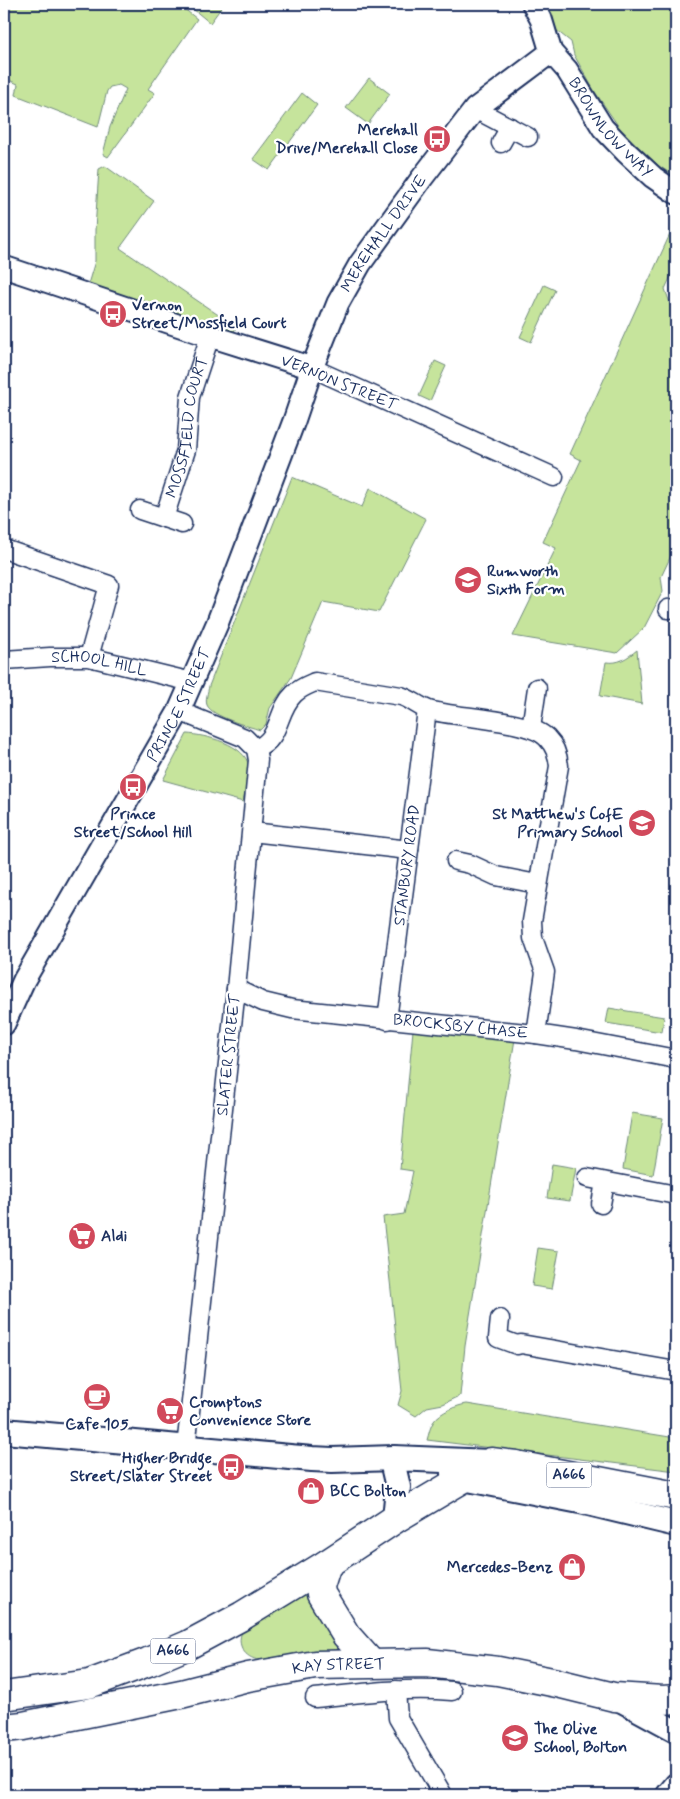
<svg xmlns="http://www.w3.org/2000/svg" width="680" height="1799" viewBox="0 0 680 1799" font-family="Mynerve,sans-serif">
<rect width="100%" height="100%" fill="#fff"/>
<filter id="ink" filterUnits="userSpaceOnUse"><feTurbulence type="fractalNoise" baseFrequency=".02" numOctaves="2"/><feDisplacementMap in="SourceGraphic" scale="10" xChannelSelector="R" yChannelSelector="G"/><feConvolveMatrix kernelMatrix="1 2 1 2 8 2 1 2 1" color-interpolation-filters="sRGB"/></filter>
<g filter="url(#ink)">
<path fill="#c6e49c" stroke="#708a7d" d="M4 4H178L197 19 148 89 155 93 108 157 103 154 110 127 126 89 119 85 110 87 107 91 98 127 16 95 18 84 4 78Z
M187 4H224L210 23Z
M546 4H676V177L659 166 621 130 595 92 574 55 571 42 556 30Z
M369 78 390 94 368 124 346 108Z
M302 93 317 105 269 170 253 159Z
M105 166 154 201 120 248 236 327 230 342 85 294 95 261V230L99 169Z
M676 221V265L665 289 676 320V545L661 577 663 591 644 628 617 653 513 636 556 548 543 542 581 460 570 454Z
M544 285 555 290 531 342 520 337Z
M435 361 446 366 430 401 419 396Z
M292 477 362 507 370 488 426 519 379 612 323 602 291 678 270 708 266 724 260 730C248 726 212 717 207 705 205 700 208 692 209 686Z
M637 650 642 704 600 696 606 662C619 664 627 658 637 650Z
M187 734C205 735 246 744 249 767 250 777 245 791 243 802L163 780Z
M609 1008 664 1017 662 1032 606 1023Z
M413 1030 515 1039 465 1346 460 1396 443 1404 427 1407 416 1416 398 1405 402 1391 383 1217 404 1214 413 1171 400 1169Z
M632 1113 663 1118 653 1175 623 1169Z
M552 1164 576 1168 570 1201 547 1198Z
M538 1248 559 1251 552 1289 532 1286Z
M467 1404 676 1438V1471L427 1440C429 1434 430 1426 434 1421 440 1412 458 1405 467 1404Z
M310 1587 341 1649 259 1660C245 1658 236 1645 242 1632Z"/>
<g fill="none" stroke-linecap="round" stroke-linejoin="round">
<g stroke="#1b2f5e" stroke-width="21">
<g id="minor">
<path d="M475 109 528 137"/>
<path d="M501 143 510 127"/>
<path d="M312 368 554 477"/>
<path d="M140 510 182 524"/>
<path id="s1" d="M164 518 186 450 190 397 210 336"/>
<path d="M4 549 109 585 89 657"/>
<path d="M668 609 676 608"/>
<path id="s2" d="M4 660 50 657H89L192 682"/>
<path d="M179 711 245 738 256 749 258 760 236 989 186 1448"/>
<path d="M531 728 537 688"/>
<path d="M256 749C282 738 276 711 294 694 300 688 308 685 315 682L401 696C411 699 419 707 429 710 456 718 530 719 547 738 555 746 558 755 559 766L532 921 533 938 545 972 536 1034"/>
<path d="M252 832 409 850"/>
<path d="M456 861 470 864 496 876 537 884"/>
<path id="s3" d="M236 989 263 1002 292 1009 536 1034 576 1040 676 1059"/>
<path id="s4" d="M387 1020 427 710"/>
<path d="M587 1178 676 1195"/>
<path d="M601 1204 605 1182"/>
<path d="M500 1319 498 1338 517 1345 521 1344 676 1371"/>
<path d="M396 1690 398 1718 443 1795"/>
<path d="M315 1698C361 1693 406 1687 452 1691"/>
</g>
</g>
<g stroke="#1b2f5e" stroke-width="25">
<g id="tertiary">
<path id="s5" d="M533 4 541 19 551 52 567 70 603 128 626 152 653 177 676 193"/>
<path d="M4 267 210 336 312 368"/>
<path id="s6" d="M4 1024 24 980 179 711 217 624 294 421 312 368 338 303 360 264 422 178 475 109 551 52"/>
<path d="M619 1700 676 1731"/>
<path d="M667 1795 676 1784"/>
</g>
</g>
<g stroke="#1b2f5e" stroke-width="28">
<path id="secondary" d="M4 1431 312 1459 332 1460 394 1458 491 1462
M394 1470 398 1487 395 1519
M453 1476 580 1501 676 1524"/>
</g>
<g stroke="#1b2f5e" stroke-width="31">
<g id="trunk">
<path d="M327 1564 320 1586 321 1594 346 1635 371 1663"/>
<path d="M4 1696 89 1684 148 1662 188 1645 242 1616 327 1564 395 1519 491 1462 516 1465 676 1496"/>
<path id="s7" d="M4 1728 23 1726 181 1694 248 1677 315 1665 427 1663 498 1671 557 1683 614 1697 663 1700 676 1699"/>
</g>
</g>
<use href="#minor" stroke="#fff" stroke-width="18"/>
<use href="#tertiary" stroke="#fff" stroke-width="21"/>
<use href="#secondary" stroke="#fff" stroke-width="24"/>
<use href="#trunk" stroke="#fff" stroke-width="28"/>
</g>
</g>
<defs>
<g id="bus-disc" transform="scale(1.4375)"><circle r="9.5" fill="#d1495b" stroke="#fff"/><path d="M-5-6H5V4H4V6H2V4H-2V6H-4V4H-5ZM-3.5-4V0h7V-4ZM-3.5 1.2v1.5H-2V1.2ZM2 1.2v1.5H3.5V1.2Z" fill="#fff"/></g>
<g id="university-disc" transform="scale(1.4375)"><circle r="9.5" fill="#d1495b" stroke="#fff"/><path d="M0-5L7-2L0 1L-7-2ZM-4 1L0 2.5L4 1V4Q0 6-4 4Z" fill="#fff"/></g>
<g id="school-disc" transform="scale(1.4375)"><circle r="9.5" fill="#d1495b" stroke="#fff"/><path d="M0-5L7-2L0 1L-7-2ZM-4 1L0 2.5L4 1V4Q0 6-4 4Z" fill="#fff"/></g>
<g id="supermarket-disc" transform="scale(1.4375)"><circle r="9.5" fill="#d1495b" stroke="#fff"/><path d="M-6-5.5h2.5l.6 2H6L4.5 2H-2.5L-4.4-4H-6ZM-1.5 3.2a1.3 1.3 0 1 0 .1 0ZM3 3.2a1.3 1.3 0 1 0 .1 0Z" fill="#fff"/></g>
<g id="cafe-disc" transform="scale(1.4375)"><circle r="9.5" fill="#d1495b" stroke="#fff"/><path d="M-5.5-4.5H6V0H3Q3 3.5 0 3.5H-2.5Q-5.5 3.5-5.5 0ZM3-3.2v2h1.7v-2ZM-6 4.5H4V6H-6Z" fill="#fff"/></g>
<g id="shop-disc" transform="scale(1.4375)"><circle r="9.5" fill="#d1495b" stroke="#fff"/><path d="M-5-2.5h2.3a2.7 3.5 0 0 1 5.4 0H5L5.5 6h-11ZM-1.5-2.5h3a1.5 2.3 0 0 0-3 0Z" fill="#fff"/></g>
</defs>
<g fill-rule="evenodd">
<use href="#bus-disc" x="437" y="139"/>
<use href="#bus-disc" x="113" y="314"/>
<use href="#university-disc" x="468" y="580"/>
<use href="#bus-disc" x="133" y="787"/>
<use href="#school-disc" x="642" y="823"/>
<use href="#supermarket-disc" x="82" y="1236"/>
<use href="#cafe-disc" x="97" y="1397"/>
<use href="#supermarket-disc" x="170" y="1411"/>
<use href="#bus-disc" x="231" y="1467"/>
<use href="#shop-disc" x="311" y="1491"/>
<use href="#shop-disc" x="572" y="1567"/>
<use href="#school-disc" x="515" y="1738"/>
</g>
<g text-anchor="middle" dominant-baseline="central" stroke-width="4.5" stroke-linejoin="round" paint-order="stroke">
<g fill="#fff" stroke="#5f6d8e" stroke-width="1">
<rect x="546.5" y="1462.5" width="45" height="25" rx="4"/>
<rect x="150.5" y="1638.5" width="45" height="25" rx="4"/>
</g>
<g font-size="15" font-weight="bold" fill="#1b2f5e">
<text x="569" y="1475">A666</text>
<text x="173" y="1651">A666</text>
</g>
<g font-size="16" fill="#1b2f5e" stroke="#fff">
<text stroke="none"><textPath href="#s5" startOffset="148">BROWNLOW WAY</textPath></text>
<text stroke="none"><textPath href="#s6" startOffset="880">MEREHALL DRIVE</textPath></text>
<text transform="translate(339 383) rotate(22)">VERNON STREET</text>
<text stroke="none"><textPath href="#s1" startOffset="94">MOSSFIELD COURT</textPath></text>
<text stroke="none"><textPath href="#s2" startOffset="96">SCHOOL HILL</textPath></text>
<text stroke="none"><textPath href="#s6" startOffset="364">PRINCE STREET</textPath></text>
<text stroke="none"><textPath href="#s4" startOffset="156">STANBURY ROAD</textPath></text>
<text stroke="none"><textPath href="#s3" startOffset="229">BROCKSBY CHASE</textPath></text>
<text transform="translate(229 1055) rotate(-84)">SLATER STREET</text>
<text stroke="none"><textPath href="#s7" startOffset="341">KAY STREET</textPath></text>
</g>
<g font-size="16" font-weight="bold" fill="#1b2f5e" stroke="#fff" text-anchor="start">
<text x="418" y="130" text-anchor="end">Merehall<tspan x="418" dy="18">Drive/Merehall Close</tspan></text>
<text x="132" y="305">Vernon<tspan x="132" dy="18">Street/Mossfield Court</tspan></text>
<text x="487" y="571">Rumworth<tspan x="487" dy="18">Sixth Form</tspan></text>
<text x="133" y="814" text-anchor="middle">Prince<tspan x="133" dy="18">Street/School Hill</tspan></text>
<text x="623" y="814" text-anchor="end">St Matthew's CofE<tspan x="623" dy="18">Primary School</tspan></text>
<text x="101" y="1236">Aldi</text>
<text x="189" y="1402">Cromptons<tspan x="189" dy="18">Convenience Store</tspan></text>
<text x="97" y="1424" text-anchor="middle">Cafe 105</text>
<text x="212" y="1458" text-anchor="end">Higher Bridge<tspan x="212" dy="18">Street/Slater Street</tspan></text>
<text x="330" y="1491">BCC Bolton</text>
<text x="553" y="1567" text-anchor="end">Mercedes-Benz</text>
<text x="534" y="1729">The Olive<tspan x="534" dy="18">School, Bolton</tspan></text>
</g>
</g>
<rect width="680" height="1799" fill="none" stroke="#fff" stroke-width="20"/>
<rect x="10" y="10" width="660" height="1779" fill="none" stroke="#1b2f5e" stroke-width="2" filter="url(#ink)"/>
</svg>
